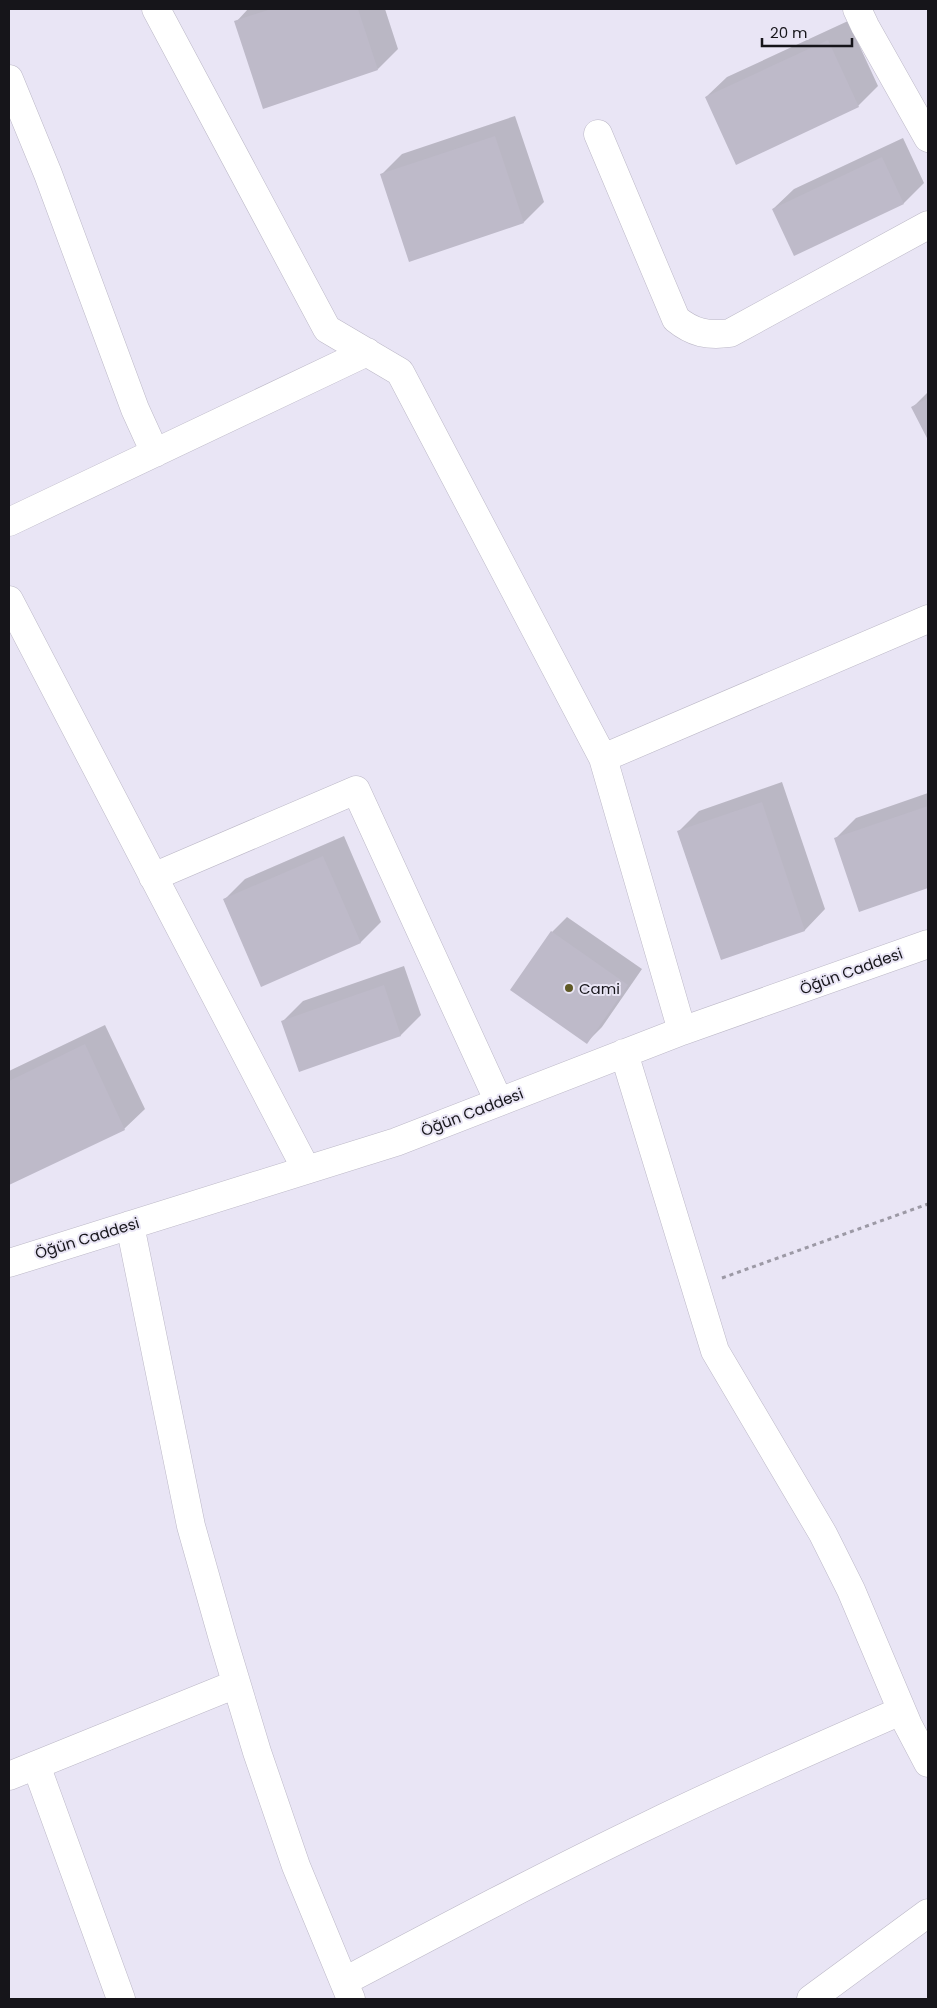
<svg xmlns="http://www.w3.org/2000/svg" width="937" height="2008" viewBox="0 0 937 2008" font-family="Poppins,sans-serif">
<rect width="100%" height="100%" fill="#e9e5f5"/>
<path fill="#0003" d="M248 9H385L398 49 378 69 236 22Z
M848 21 878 86 858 106 706 97 727 77Z
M515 116 544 202 524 222 382 174 402 154Z
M903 138 924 183 904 203 773 209 794 189Z
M928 392V437L913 407Z
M782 782 825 909 805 930 721 958 678 832 699 811Z
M928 793V887L860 911 836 838 856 818Z
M344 836 381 922 361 942 261 985 224 900 245 879Z
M567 917 642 969 602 1027 587 1042 552 932Z
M404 966 421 1015 401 1035 299 1070 283 1021 303 1001Z
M105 1025 145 1109 124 1129 9 1184V1071Z"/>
<path fill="#bebac9" d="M271 9H358L378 70 263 109 234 21Z
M828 40 859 107 736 165 705 97Z
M495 136 524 223 409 262 380 174Z
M882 157 904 204 794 256 772 209Z
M928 398V440L911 407Z
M762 802 805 931 721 960 677 831Z
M928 806V888L859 912 834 838Z
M323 856 361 943 261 987 223 899Z
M551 931 628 985 587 1044 510 990Z
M384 985 401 1036 299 1072 281 1021Z
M85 1044 125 1130 9 1185V1081Z"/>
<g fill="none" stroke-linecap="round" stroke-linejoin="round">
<g stroke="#bcb8c7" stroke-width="29">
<path id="minor" d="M156 9 327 329 400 372 603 758 682 1031
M857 9 865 26 928 138
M9 79 48 174 135 409 155 453
M598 134 676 319C693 333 708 336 730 333L928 225
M9 522 367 352
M9 600 306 1169
M603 758 928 619
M153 877 356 790 499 1102
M624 1053 715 1351 823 1534 851 1590 908 1725 928 1763
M130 1225 191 1526 223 1639 257 1752 296 1866 351 1999
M9 1263 396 1142 682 1031 928 944
M36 1765 121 1999
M9 1776 236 1684
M345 1981C445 1928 545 1875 647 1826 731 1785 816 1748 901 1711
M811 1999 928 1913"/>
</g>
<path stroke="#9c99a5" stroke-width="3" stroke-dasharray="4 4" stroke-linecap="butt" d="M722 1278 928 1204"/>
<use href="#minor" stroke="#fff" stroke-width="28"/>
</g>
<circle fill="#5f5925" stroke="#e9e5f5" stroke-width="2" cx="569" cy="988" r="5"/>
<g text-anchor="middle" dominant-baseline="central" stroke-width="4" stroke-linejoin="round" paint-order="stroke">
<g font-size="15" fill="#16151a" stroke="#e9e5f5">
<text transform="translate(851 971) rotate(-20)">Öğün Caddesi</text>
<text transform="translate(472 1112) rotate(-21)">Öğün Caddesi</text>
<text transform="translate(87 1238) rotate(-17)">Öğün Caddesi</text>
</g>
<g font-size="15" fill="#16151a" stroke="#e9e5f5" text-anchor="start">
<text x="579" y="988">Cami</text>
</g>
</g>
<rect width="937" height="2008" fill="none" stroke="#16151a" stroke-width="20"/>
<path d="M762 38v8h90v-8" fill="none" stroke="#16151a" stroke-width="2.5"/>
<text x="770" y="38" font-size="15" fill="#16151a" stroke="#e9e5f5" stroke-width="4" paint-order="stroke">20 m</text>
</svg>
